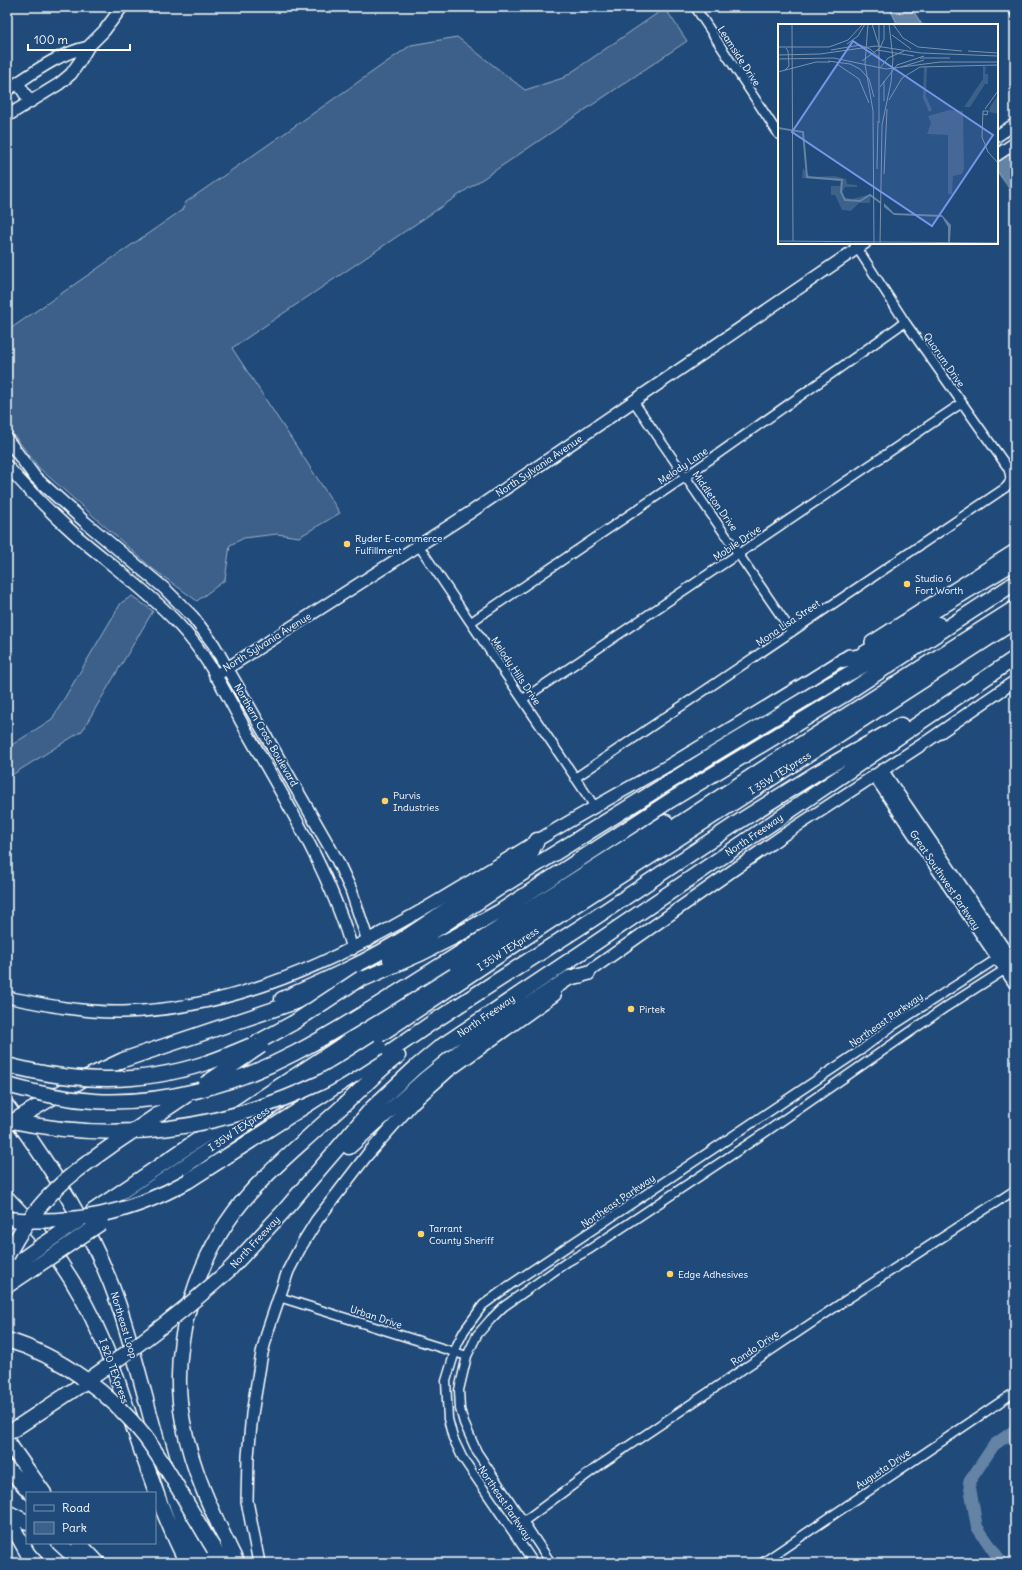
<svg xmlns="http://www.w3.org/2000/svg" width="1022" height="1570" viewBox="0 0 1022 1570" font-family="Delius,sans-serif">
<rect width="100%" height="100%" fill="#1f4a7a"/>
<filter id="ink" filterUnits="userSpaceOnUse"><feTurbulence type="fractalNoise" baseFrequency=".025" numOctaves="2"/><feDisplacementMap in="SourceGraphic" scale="8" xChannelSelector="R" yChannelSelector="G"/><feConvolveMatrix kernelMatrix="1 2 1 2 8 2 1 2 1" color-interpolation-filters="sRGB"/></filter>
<g filter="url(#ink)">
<path fill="#3c618b" stroke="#9eb0c5" d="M665 8 687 41 232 348 340 513 299 537 277 534 244 538 230 545 225 580 197 601 153 569 39 468 10 430 7 425V331L182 210 186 202 411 45 457 37 525 90 563 78Z
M132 596 153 611 82 731 7 778V748L52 719 121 603Z"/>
<path fill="#6583a4" stroke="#a3b5c8" d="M889 7H911L922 25H898Z
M997 137 1015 164V197L997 171Z"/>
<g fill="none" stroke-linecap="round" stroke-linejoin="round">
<path stroke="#6583a4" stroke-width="12" d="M1002 1563 977 1527 969 1482 994 1445 1015 1430"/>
<g stroke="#fff" stroke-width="11">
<path id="street" d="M695 7 779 135
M1013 7 1015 13
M634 402 792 632
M419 546 595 807
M471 622 685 477 905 322
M523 699 962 403
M575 778 1005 488C1012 482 1011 476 1008 468L905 322 854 243
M279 1297 467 1356
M512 1530 600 1465 843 1302 1015 1190
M534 1563 462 1457 453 1438 448 1419 446 1381 457 1345 464 1331 483 1305 510 1285 861 1050 891 1027 1001 956
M551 1563 477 1452 464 1423 460 1409 459 1390 467 1356 477 1335 491 1319 503 1307 567 1262 590 1249 763 1134 946 1007 1009 967
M762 1563 1015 1392"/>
</g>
<g stroke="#fff" stroke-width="14">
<path id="secondary" d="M18 83 30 102
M7 90C33 73 57 54 88 47
M7 116 59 84 71 74 80 61 88 47 104 31 122 7
M997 136 1015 124
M997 155 1015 143
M7 439 35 477 85 522 164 588 193 617 214 645 337 860 351 890 368 941
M7 466C29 491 52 514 78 537 112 566 150 593 180 626 209 657 228 698 248 734 287 803 330 872 352 949
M871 642 1015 550
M215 676 471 512 865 243
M882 770 1015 965
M874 775 1015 984
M581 977 782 836 926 742 1015 681
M7 997C45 1005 84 1013 123 1012 279 1008 410 917 538 840 581 814 625 790 669 765 729 729 790 693 849 655
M259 1563 247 1501 248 1456 252 1414 262 1353 268 1330 288 1271 301 1246 317 1220 367 1155 413 1103 450 1070 555 995"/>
</g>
<g stroke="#fff" stroke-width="17">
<path id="highway" d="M843 660 860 656 1015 562
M390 960 504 885 714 754 825 687 938 624
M446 962 666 822
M282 999C326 980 369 961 409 935 451 908 490 878 532 851L537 840
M258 1042 293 1023
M300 1088 546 924 1015 621
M7 1106C51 1167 93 1231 118 1303 147 1389 161 1480 200 1563
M30 1111 87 1077 123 1060 361 980 422 953 454 937 499 912 671 800 847 693 1015 583
M349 1147 425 1079 470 1043 569 978 588 973
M188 1181 385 1055 433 1022 593 919 740 821 815 774 901 725
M7 1198C46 1237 79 1286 101 1337 109 1355 116 1375 122 1394 142 1451 159 1509 187 1563
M126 1206 277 1103
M93 1211 196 1141 787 753 1015 608
M230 1269 283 1212 372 1108 416 1067 440 1047 588 948 1015 658
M7 1270 38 1248
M7 1286 46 1260
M7 1434 84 1383
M7 1441 44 1493
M7 1468 31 1493
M7 1512 27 1522
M7 1517 28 1554 36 1563
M196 1537 212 1563
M59 1543 81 1563
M79 1543 98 1563
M214 1549 223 1563
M237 1563C215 1518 192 1472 183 1422 168 1345 197 1252 249 1194 270 1170 294 1150 317 1129 333 1115 349 1101 364 1086 375 1076 385 1065 398 1056"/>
</g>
<use href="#street" stroke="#1f4a7a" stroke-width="8"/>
<use href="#secondary" stroke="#1f4a7a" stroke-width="11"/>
<use href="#highway" stroke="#1f4a7a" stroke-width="14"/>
<g stroke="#fff" stroke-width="17" stroke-linecap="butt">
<path id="highway-bridge" d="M293 1023 361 978
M7 1065C75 1083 139 1085 206 1063 222 1058 237 1051 252 1045
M205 1084 261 1046
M7 1085C35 1093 64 1099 94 1101 163 1105 234 1085 295 1053 347 1026 396 993 446 962
M7 1120C117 1144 218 1131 320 1083 340 1073 360 1059 379 1047
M10 1123 30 1111
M7 1219C73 1225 130 1214 188 1181
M38 1248 80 1220
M7 1256C19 1233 33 1212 51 1194 69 1175 90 1161 111 1146 136 1129 162 1112 187 1095
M46 1260 101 1223
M7 1340C59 1355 112 1394 145 1437 171 1472 191 1512 214 1549
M84 1383C135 1348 184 1311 230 1269"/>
</g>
<use href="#highway-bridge" stroke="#1f4a7a" stroke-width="14"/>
</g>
</g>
<g fill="#ffd166" stroke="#1f4a7a" stroke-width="1.5">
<circle cx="347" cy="544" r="4"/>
<circle cx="907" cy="584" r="4"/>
<circle cx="385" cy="801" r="4"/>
<circle cx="631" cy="1009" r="4"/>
<circle cx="421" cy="1234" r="4"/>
<circle cx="670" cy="1274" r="4"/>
</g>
<g text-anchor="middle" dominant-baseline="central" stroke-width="3.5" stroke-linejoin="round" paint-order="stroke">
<g font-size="10" fill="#fff" stroke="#1f4a7a">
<text transform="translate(739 56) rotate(57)">Leamside Drive</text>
<text transform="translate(944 360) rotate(55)">Quorum Drive</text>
<text transform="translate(539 466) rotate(-34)">North Sylvania Avenue</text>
<text transform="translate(683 466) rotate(-34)">Melody Lane</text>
<text transform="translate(715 501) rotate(55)">Middleton Drive</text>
<text transform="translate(737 543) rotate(-34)">Mobile Drive</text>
<text transform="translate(788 623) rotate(-34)">Mona Lisa Street</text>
<text transform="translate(267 642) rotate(-32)">North Sylvania Avenue</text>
<text transform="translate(516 671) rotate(56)">Melody Hills Drive</text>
<text transform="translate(266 735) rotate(60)">Northern Cross Boulevard</text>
<text transform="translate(780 773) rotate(-32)">I 35W TEXpress</text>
<text transform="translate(754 835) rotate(-34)">North Freeway</text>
<text transform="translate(945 880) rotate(56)">Great Southwest Parkway</text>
<text transform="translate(508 949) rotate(-33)">I 35W TEXpress</text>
<text transform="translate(486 1016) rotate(-34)">North Freeway</text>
<text transform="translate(886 1020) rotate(-35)">Northeast Parkway</text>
<text transform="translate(239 1129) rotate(-34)">I 35W TEXpress</text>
<text transform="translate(618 1201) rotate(-34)">Northeast Parkway</text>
<text transform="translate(255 1242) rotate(-47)">North Freeway</text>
<text transform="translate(376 1317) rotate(18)">Urban Drive</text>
<text transform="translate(124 1325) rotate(73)">Northeast Loop</text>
<text transform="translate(755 1348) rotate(-34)">Rondo Drive</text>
<text transform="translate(114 1371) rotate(70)">I 820 TEXpress</text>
<text transform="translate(883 1469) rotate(-34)">Augusta Drive</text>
<text transform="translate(505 1503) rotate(56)">Northeast Parkway</text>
</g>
<g font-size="10" fill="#fff" stroke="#1f4a7a" text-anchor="start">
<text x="355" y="538">Ryder E-commerce<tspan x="355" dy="12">Fulfillment</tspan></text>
<text x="915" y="578">Studio 6<tspan x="915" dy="12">Fort Worth</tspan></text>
<text x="393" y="795">Purvis<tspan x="393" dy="12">Industries</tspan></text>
<text x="639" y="1009">Pirtek</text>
<text x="429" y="1228">Tarrant<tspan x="429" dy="12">County Sheriff</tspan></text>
<text x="678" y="1274">Edge Adhesives</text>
</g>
</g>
<g transform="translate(778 24)">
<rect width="220" height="220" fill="#1f4a7a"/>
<path d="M205 42 208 43 207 50H210V60H207L192 83H186L205 55ZM146 43H149L148 72 154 86 151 88 145 74ZM220 71V90L211 88 212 83ZM171 86 185 87 186 145 184 150 175 152 174 170H170V111L149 110 153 99 150 92ZM25 144 32 153 57 152 68 155 69 160 79 161V163H67L64 169 65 173 74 175 93 170 92 179H81L73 187 64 186 57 171H53V162H62L63 157 24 154Z" fill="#3c618b"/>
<path d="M106 179 116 189 164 191 173 201 172 218H170V203L164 193 116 191 106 183Z" fill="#6583a4"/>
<path fill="none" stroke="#6583a4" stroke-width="2" d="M0 104 25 108 29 153 64 156 63 168 67 176 82 177 92 171 103 179"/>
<path fill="none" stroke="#7992af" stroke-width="1" d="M14 0 15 217M90 0 87 40 95 87 96 220M94 0 101 22M101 0V99M115 0 125 14 140 23 184 27M114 11 133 25M69 20 80 12 87 0M0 23H51L70 16 84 1M53 26 82 21 92 25 102 34M99 26 136 32M190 27 220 29M0 31 42 30 98 22 143 29 220 32M142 34H172M0 35 56 34 108 45 162 38H220M50 37 72 40 82 45 91 55 96 73M84 37 102 24 106 15V0M59 40 81 55 91 79M123 43 146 36M102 44 110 34 126 27M7 46 11 42 10 27 8 24M0 48 38 38H52M102 63 119 41 146 32M111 76 124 54 142 43 220 41M106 77V57M207 85 220 67M205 90 209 91 210 87H205L204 113 210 128 220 139M99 145 100 97M106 150 109 85M0 217 220 219M102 220 104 101 113 58 115 35 111 0"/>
<path fill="#7795e8" fill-opacity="0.15" stroke="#7795e8" stroke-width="2" d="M75 17 215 111 154 202 14 108Z"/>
<rect width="220" height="220" fill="none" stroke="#fff" stroke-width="2"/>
</g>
<rect width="1022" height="1570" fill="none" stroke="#1f4a7a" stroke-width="24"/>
<rect x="12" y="12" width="998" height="1546" fill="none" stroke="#fff" stroke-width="1.5" filter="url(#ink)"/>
<rect x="26" y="1492" width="130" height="52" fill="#1f4a7a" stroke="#7992af"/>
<rect x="34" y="1505" width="20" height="6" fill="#1f4a7a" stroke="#7992af"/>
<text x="62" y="1512" font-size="12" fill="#ffffff">Road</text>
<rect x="34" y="1522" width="20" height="12" fill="#3c618b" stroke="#7992af"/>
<text x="62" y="1532" font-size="12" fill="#ffffff">Park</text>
<path d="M28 44v6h102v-6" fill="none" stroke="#ffffff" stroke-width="2"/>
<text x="34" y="44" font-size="12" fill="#ffffff" stroke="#1f4a7a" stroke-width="3" paint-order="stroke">100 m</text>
</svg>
